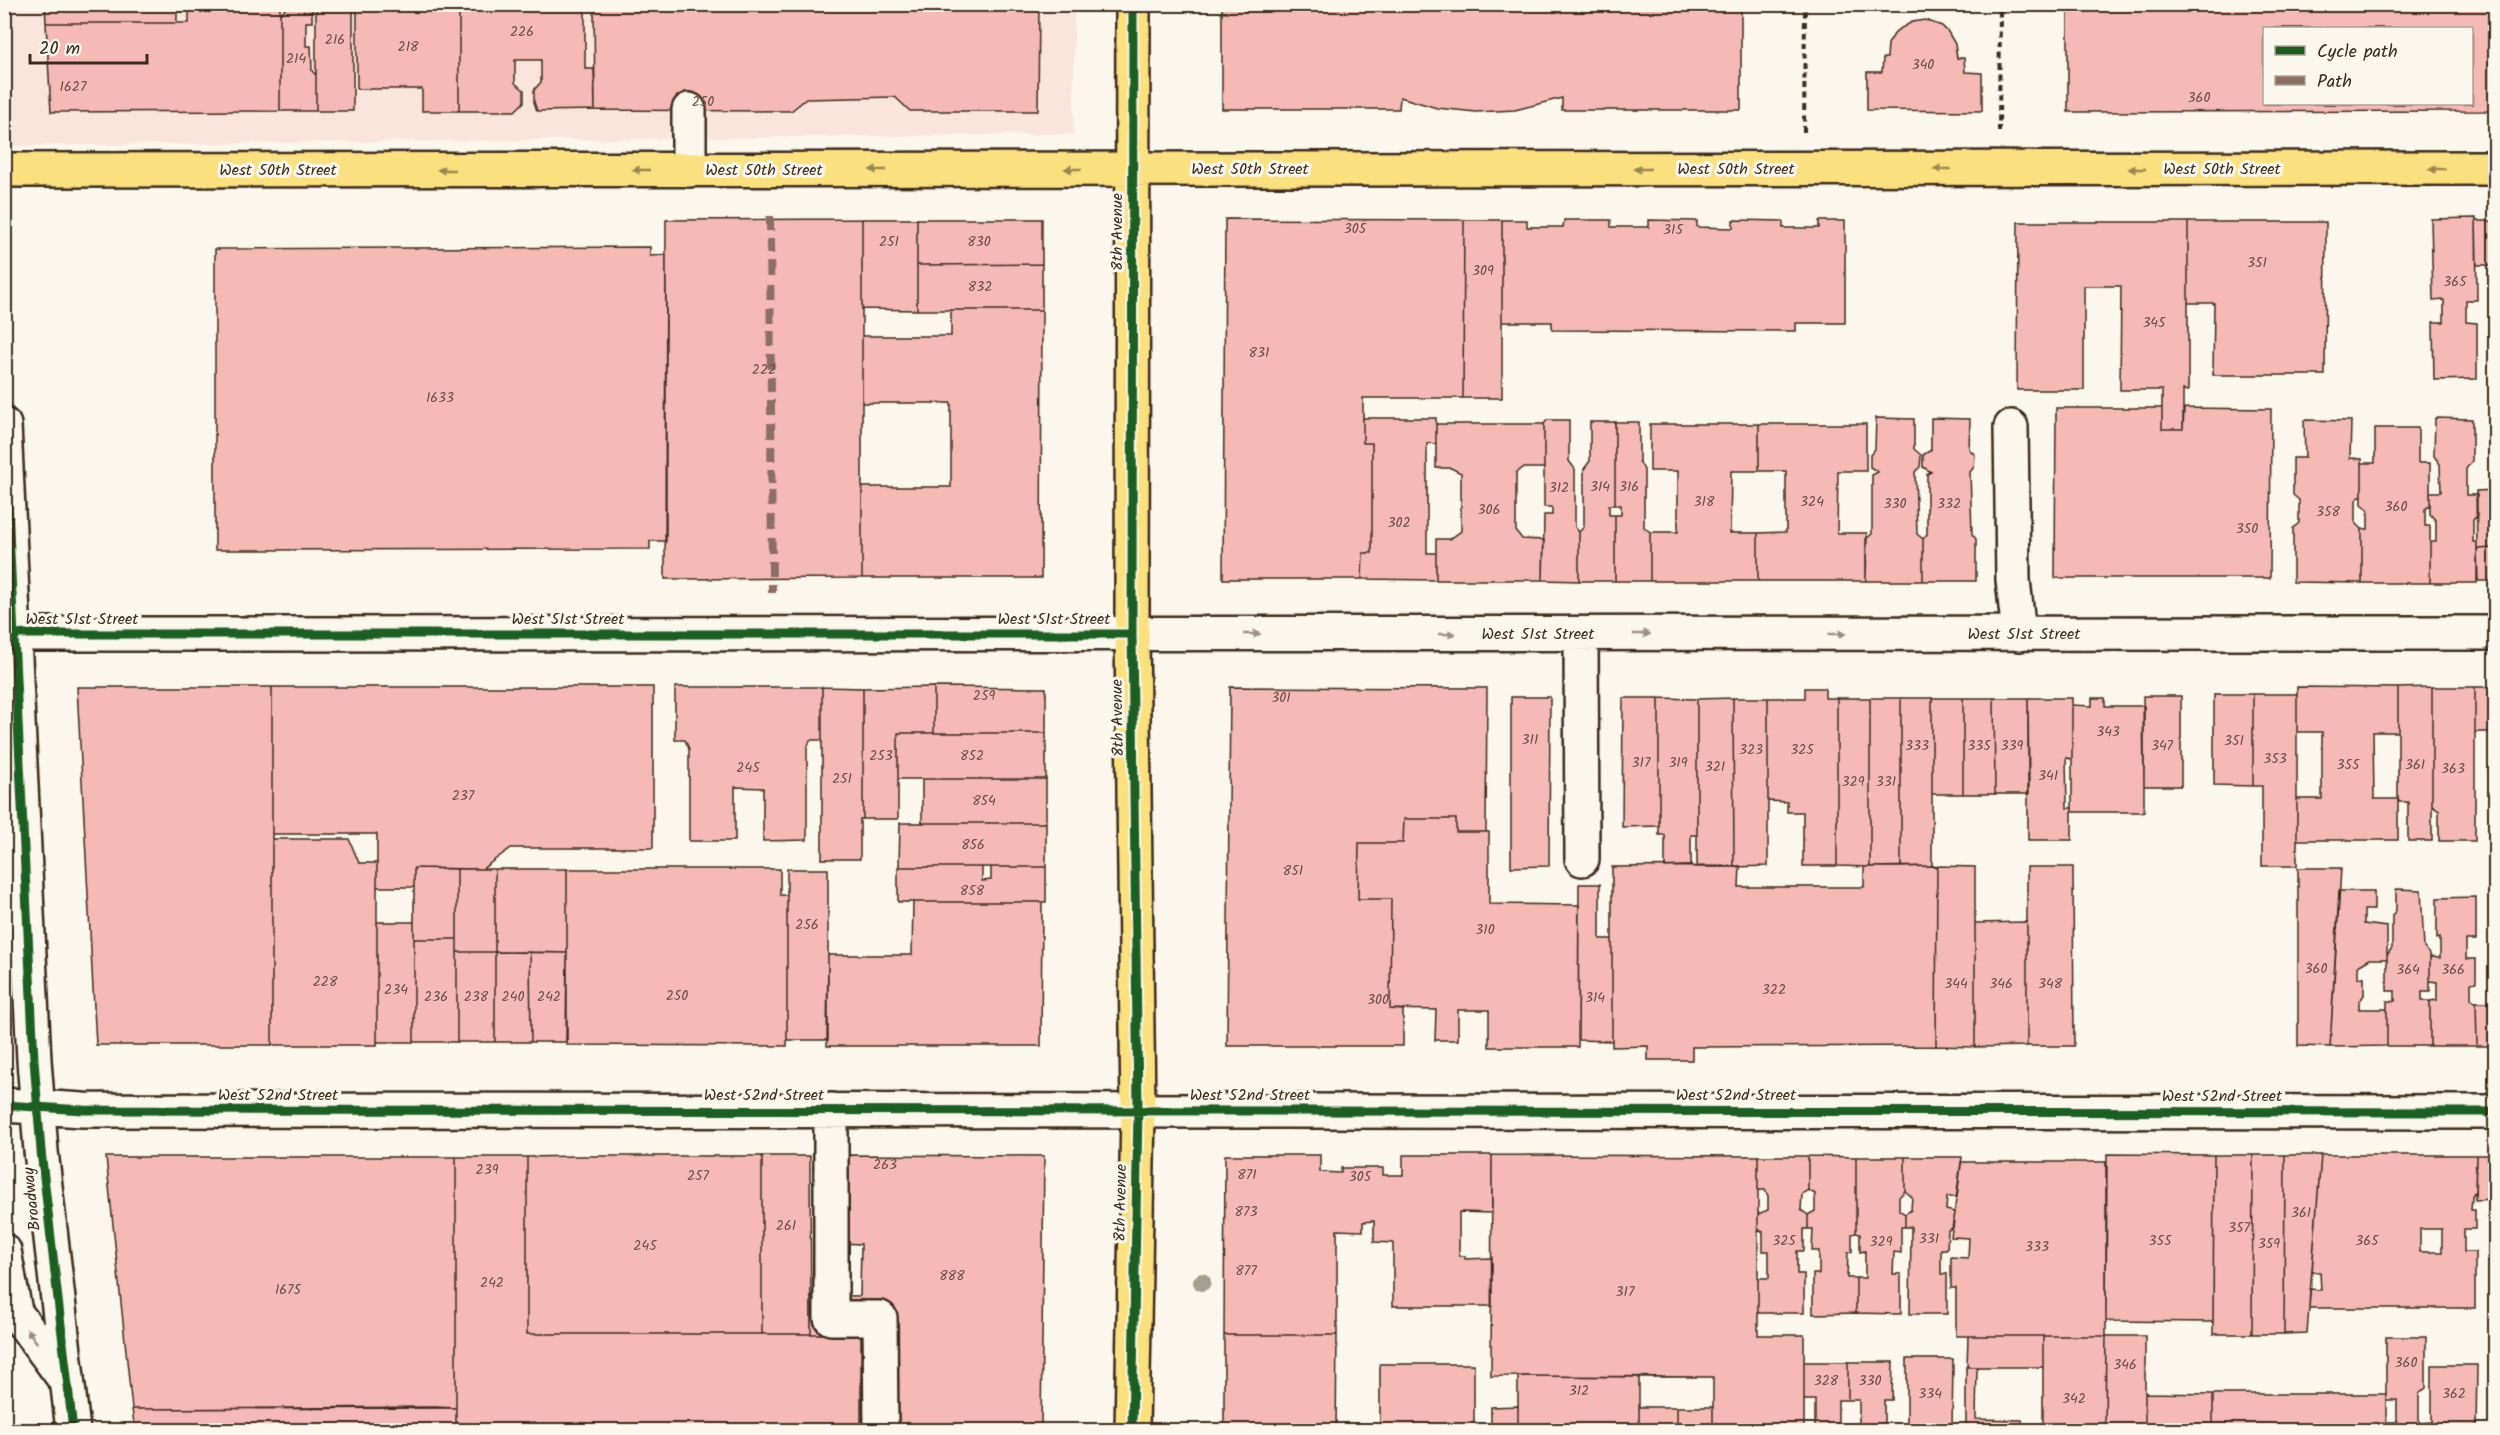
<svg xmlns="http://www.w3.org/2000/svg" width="2500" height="1435" viewBox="0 0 2500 1435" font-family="Kalam,sans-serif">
<rect width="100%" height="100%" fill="#fbf7ec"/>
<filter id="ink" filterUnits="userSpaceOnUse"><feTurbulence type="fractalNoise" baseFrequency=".0167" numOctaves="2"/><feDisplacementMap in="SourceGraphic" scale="12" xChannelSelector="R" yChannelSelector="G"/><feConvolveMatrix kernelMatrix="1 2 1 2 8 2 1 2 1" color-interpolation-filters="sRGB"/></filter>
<g filter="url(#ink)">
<path fill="#fae5dc" d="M5 5H1074V134L5 146Z"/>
<path fill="#f6bab6" stroke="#3b2a1e" stroke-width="1.5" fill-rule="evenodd" d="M45 4H177V23H46Z
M189 4H280V111L51 112 46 23H189Z
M286 4H312V22H306V46H311L312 71 316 75V111H280V14L286 8Z
M316 4H353V111H316Z
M357 4H459V111H422V89H357Z
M459 4H585V69H594L595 110 537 111 534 102V90L541 82V60H515V83L524 90V102L515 111H459Z
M594 4H1039L1038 111H910L895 97 806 99 791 111 595 110Z
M1222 4H1741V110H1562V98L1515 110 1476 112 1437 108 1400 97 1399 109H1222Z
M2068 4H2496V111L2068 112ZM2264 28H2472V104H2264Z
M1925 20 1942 26 1948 32 1955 44 1957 58H1964L1965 72 1982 73V111L1867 110V72H1882L1883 58H1887L1888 44 1896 31 1912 22Z
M2476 218 2477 300H2466V322L2477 323V379L2434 380 2433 322H2444V300L2433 301 2431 219Z
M862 219V578L665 579 666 220Z
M862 219H917V310L862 309Z
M917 219H1042V264L917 265Z
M1225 219 1464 220 1463 398H1363V443H1372V553H1363L1362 579H1223Z
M1464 220H1502V398H1463Z
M1502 220H1527V227H1563L1564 220H1611V227H1649V220L1697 221V227L1733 228V220L1783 221V228H1819V221H1845V323H1796V331L1552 330V322H1502Z
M2476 221H2496V265H2477Z
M2018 222H2188V391L2183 390V429H2162V390H2120L2121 286H2084V390H2017Z
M2188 222H2326L2325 375H2213L2214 303H2188Z
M650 247V256L666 255V541H650V549L215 550V249Z
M1042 264V310H917V265Z
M951 310H1042L1041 578H862V487H951V403H862V336H951Z
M2056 408H2162V429H2183L2184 408 2271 409 2270 578H2055Z
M1363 418H1436V444L1427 443V553H1436V580L1362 579 1363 553H1372V443H1363Z
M1876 418 1914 419V449L1921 455 1920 467 1915 472 1917 534 1923 539V581H1866V539L1872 534V475L1878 472 1870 467V455L1875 449Z
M1931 418 1970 419 1969 449 1975 455 1974 467 1970 472 1972 534 1976 539V581H1923V539L1927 534V474L1931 472 1923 467V455L1931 450Z
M2435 418 2472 419V461L2466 469V495H2477V516L2473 520V542H2477V583H2430V542H2436V521L2430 514V492H2441L2440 464 2434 456Z
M1547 420H1569V461L1575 469V527L1579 532V581L1543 580 1544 515H1552V507H1544V424Z
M2304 420 2351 421 2350 458 2362 459V495L2356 500V523L2362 529V583L2293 582V528L2299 523V500L2293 495V458H2305Z
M1590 422H1615V505H1609V515H1615V581H1579V532L1584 527V469L1590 461Z
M1615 422H1639V461L1644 470V527L1650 532V581H1615V515H1621V505H1615Z
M1436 424H1544V468H1523L1516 473V531L1522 539 1544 540 1543 580H1436V539H1450L1461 531V473L1451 468H1436Z
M1650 424H1759V471H1731L1730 533H1758V581H1650V532H1678V471H1650Z
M1759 424H1866V471H1838L1837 533H1867L1866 581H1758V533L1786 532V471H1759Z
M2375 428H2418V463H2430V505L2425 509V526H2430V583H2362V529H2368V509L2362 504V463H2375Z
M2496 490V548L2477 549 2476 491Z
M2496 548V581H2478L2477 549Z
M77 687H272V1045H96Z
M272 687H653V848H511L482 869 414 868V887H377V834H272Z
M675 687H822V740H810L807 749V840L763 841V788L735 787V841H689V749L685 740H675Z
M822 687 863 688V819H860V859H822Z
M934 687V733H898V819H863V688Z
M934 687 1046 688V733H934Z
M1230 687 1487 688 1486 832H1456V819H1404L1403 843H1359L1358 899H1391L1390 1009 1403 1010V1046H1227Z
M2297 687 2398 688V732H2373L2374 799H2398V840H2297V799H2322V732H2297Z
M2432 687V841H2408V802H2399L2398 799V688Z
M2432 687H2475V841H2439V810L2432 805Z
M2475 687H2496V732H2475Z
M1805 688H1825V698H1837V866H1803V812H1787V802L1768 801V698H1805Z
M2214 694H2253V786L2214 785Z
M2253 694H2297V866H2262V786H2253Z
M2143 696H2181V786H2144Z
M1511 697H1550L1549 866 1511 867Z
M1623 698H1659V826L1622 827Z
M1659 698 1697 699V835H1691V866L1665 867V835H1659Z
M1733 698 1734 867H1697V699Z
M1733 698H1768V866L1734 867Z
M1837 698H1870V867L1837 866Z
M1870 698H1901V867H1870Z
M1901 698H1932V866L1901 867Z
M1932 698H1963V794H1932Z
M1963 698H1994L1995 794H1963Z
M1994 698H2028L2029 794H1995Z
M2028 698H2072V759L2066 758 2067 808H2072V840H2028Z
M2092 698H2105V706H2144V812H2072V705L2092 706Z
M898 733H1046V779H898Z
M922 779H1046V823H922Z
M1404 819H1456V832H1489V904L1579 905 1578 1047H1489V1010H1458V1040H1435L1436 1010 1390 1009 1391 899H1358L1359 843H1403Z
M900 823H1046V867H899Z
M272 839H349L359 863H377V1045H272Z
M1740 866 1739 887H1864V867L1937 866 1936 1046 1692 1047V1060H1648V1046L1612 1047V867Z
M1937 866 1975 867V1047L1936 1046Z
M898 867H982V881L991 880V867H1046V902H898Z
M2027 867H2073L2074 1046H2027Z
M414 868 457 869V939H414Z
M2298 868H2341L2330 1047 2298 1046Z
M457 869H495V952H457Z
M495 869H567V953L495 952Z
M567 869H780V895H787V1046L567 1045Z
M787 869H828V1040H787Z
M1579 884H1600V939H1612V1041L1578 1040Z
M2396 889 2421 890 2424 948 2430 954V991H2422V1001H2430V1046H2387V1001H2395V991H2387V955L2392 948V916L2396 910Z
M2339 891H2374V910H2364V924L2387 927V959H2370L2358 966V978L2364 977V995L2359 1002V1009H2387V1046L2330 1047Z
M2476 897V940H2466V959H2476V982L2471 983V999L2476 1002 2477 1046H2430V1001L2437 1000V982L2430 981V957L2440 958V938L2437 939V898Z
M913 902H1042L1041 1046H827L828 955H912Z
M377 922H414V1042H377Z
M2027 922V1046L1975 1047V923Z
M414 939H457V1042H414Z
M457 952H495V1042H457Z
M495 952H530L531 1042H495Z
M530 952 567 953 566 1042H531Z
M2476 1002H2496V1046H2477Z
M2107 1154 2214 1155 2213 1322 2106 1321Z
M842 1155 1044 1156 1041 1430 861 1429V1334H811V1295L860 1296 861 1244 842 1243Z
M1225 1155H1320V1172L1341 1173V1168H1383V1175H1403V1155H1492V1213L1459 1212V1256H1465V1259L1492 1258V1306H1393V1243L1374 1242V1221L1363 1222V1231L1337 1230V1335H1224Z
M1492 1155 1758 1156V1335H1804V1430H1713V1377L1491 1376Z
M2214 1155H2253L2252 1334H2213Z
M2253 1155H2285L2284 1334H2252Z
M2285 1155H2321L2307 1333 2284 1334Z
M2321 1155H2476L2475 1191 2472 1196 2471 1210H2475V1229H2464V1252H2475V1308H2309L2310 1289 2321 1290 2320 1272H2312ZM2420 1229H2442V1252H2420Z
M2476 1155H2496V1199L2475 1200Z
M579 1156H762V1334H527V1157Z
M762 1156H810L811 1334H762Z
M1758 1156H1808V1190L1802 1194 1801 1210 1808 1215V1229H1804V1251H1797V1274H1804V1313H1758V1278H1769V1251H1763V1232L1758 1229V1214L1768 1210V1196L1765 1190H1758Z
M1808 1156 1856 1157V1233L1852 1234V1252H1848L1847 1278H1856V1313L1813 1314V1274H1819V1251H1812L1813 1229H1808V1215L1815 1211V1194L1808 1190Z
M106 1157H456V1408L132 1409Z
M456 1157H527V1334H861V1430H456Z
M1856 1157H1905V1191L1899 1197V1210L1905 1214V1227H1901V1253L1894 1252 1893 1274H1901V1314L1856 1313V1278H1865V1251L1860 1252V1234L1856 1233Z
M1905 1157H1962L1957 1197H1947L1946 1210 1955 1212 1953 1228 1948 1230 1947 1249H1941V1274H1947V1314H1910L1911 1227H1905V1214L1911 1210 1912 1197 1905 1191Z
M1961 1162H2106V1336H1956V1288H1951V1257L1968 1258 1969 1238 1951 1237Z
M1224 1335H1337L1336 1430H1224Z
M1968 1336H2043V1367H1967Z
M2043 1336H2106L2105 1430H2043Z
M2106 1336H2145V1430H2105Z
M2386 1337H2426V1388L2419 1394V1423L2432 1422V1430H2386V1422H2397V1400H2386Z
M1907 1359H1953L1952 1430H1907Z
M1804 1362H1848V1400H1838V1430H1815V1400H1804Z
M1848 1362H1893L1892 1400H1884V1430H1859V1400H1848Z
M1380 1364H1474V1427H1465V1430H1373H1380Z
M2432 1365H2477L2476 1430H2432Z
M1966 1367H1977L1976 1419 2022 1420V1430H1966Z
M1518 1376 1639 1377V1430H1518Z
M2145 1393 2213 1394V1430H2145Z
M2213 1394H2386V1430H2213Z
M1518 1406V1430H1491V1407Z
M435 1407 456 1408V1430H135L132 1409Z
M1639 1407H1677V1430H1639Z
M1677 1407H1713V1430H1677Z"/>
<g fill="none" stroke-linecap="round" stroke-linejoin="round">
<g stroke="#3b2a1e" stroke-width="38">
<path id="minor" d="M689 110V170
M4 425 34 1060 41 1151 73 1430
M2011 427 2013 580 2019 634
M4 634 2496 633
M1581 634 1582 859
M4 1105 83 1110 2496 1112
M831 1110V1318H880L881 1430
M4 1251 15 1312 66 1381"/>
</g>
<g stroke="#3b2a1e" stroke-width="38">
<path id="major" d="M4 170 2496 168
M1132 1430 1138 1110 1132 634 1133 4"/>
</g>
<path stroke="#3b2a1e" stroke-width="4" stroke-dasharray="6 4.5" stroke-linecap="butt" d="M1804 132 1805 4
M1999 132 2000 4"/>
<use href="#minor" stroke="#fbf7ec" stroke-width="33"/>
<use href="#major" stroke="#fbe080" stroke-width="33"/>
<path stroke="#8d6e63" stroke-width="8" stroke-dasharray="15 8" stroke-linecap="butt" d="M770 216 772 593"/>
<g stroke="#fbf7ec" stroke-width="13">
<path id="cycleway" d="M4 425 34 1060 41 1151 73 1430
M4 634H1132
M4 1105 83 1110 2496 1112
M1132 1430 1138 1110 1132 634 1133 4"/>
</g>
<use href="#cycleway" stroke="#1b5e20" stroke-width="9"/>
</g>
<circle fill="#a2a18e" cx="1202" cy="1282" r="9"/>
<defs><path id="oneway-solid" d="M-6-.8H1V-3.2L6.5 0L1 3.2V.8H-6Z" transform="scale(1.5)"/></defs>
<g fill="#9b854f">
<use href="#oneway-solid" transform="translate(1073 169) rotate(-180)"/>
<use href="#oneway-solid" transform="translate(1642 169) rotate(180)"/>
<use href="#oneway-solid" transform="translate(1942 169) rotate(180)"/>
<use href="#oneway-solid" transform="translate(2137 169) rotate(180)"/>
<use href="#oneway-solid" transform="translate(2437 169) rotate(180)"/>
<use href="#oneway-solid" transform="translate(446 170) rotate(180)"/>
<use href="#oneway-solid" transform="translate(641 170) rotate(180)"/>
<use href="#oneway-solid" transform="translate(878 170) rotate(180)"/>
</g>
<g fill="#9b9085">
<use href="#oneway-solid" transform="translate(1252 634)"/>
<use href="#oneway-solid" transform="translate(1447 634)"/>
<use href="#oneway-solid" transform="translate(1642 634)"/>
<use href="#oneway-solid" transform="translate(1837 634)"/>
<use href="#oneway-solid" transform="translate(32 1336) rotate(-126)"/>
</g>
</g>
<g text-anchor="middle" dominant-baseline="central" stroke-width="6" stroke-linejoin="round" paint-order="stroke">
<g font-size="14" fill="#6a4e44">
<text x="522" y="32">226</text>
<text x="335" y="40">216</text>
<text x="408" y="47">218</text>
<text x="296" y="59">214</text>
<text x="1923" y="65">340</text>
<text x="73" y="87">1627</text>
<text x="2199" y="98">360</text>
<text x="703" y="102">250</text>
<text x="1355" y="229">305</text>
<text x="1673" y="230">315</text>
<text x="889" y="242">251</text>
<text x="979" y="242">830</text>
<text x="2257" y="263">351</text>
<text x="1483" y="271">309</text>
<text x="2455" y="282">365</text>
<text x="980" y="287">832</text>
<text x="2154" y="323">345</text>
<text x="1259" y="353">831</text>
<text x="764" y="370">222</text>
<text x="440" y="398">1633</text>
<text x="1600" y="487">314</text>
<text x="1629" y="487">316</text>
<text x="1559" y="488">312</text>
<text x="1704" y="502">318</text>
<text x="1812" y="502">324</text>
<text x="1895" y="504">330</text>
<text x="1949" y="504">332</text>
<text x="2396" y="507">360</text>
<text x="1489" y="510">306</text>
<text x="2328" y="512">358</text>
<text x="1399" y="523">302</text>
<text x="2247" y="529">350</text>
<text x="984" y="696">259</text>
<text x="1281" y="698">301</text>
<text x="2108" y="732">343</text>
<text x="1530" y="740">311</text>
<text x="2234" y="741">351</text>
<text x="1917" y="746">333</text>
<text x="1979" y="746">335</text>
<text x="2012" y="746">339</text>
<text x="2162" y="746">347</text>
<text x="1751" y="750">323</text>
<text x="1802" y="750">325</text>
<text x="881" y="756">253</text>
<text x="972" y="756">852</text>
<text x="2275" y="759">353</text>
<text x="1641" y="763">317</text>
<text x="1678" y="763">319</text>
<text x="2348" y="765">355</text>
<text x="2415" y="765">361</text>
<text x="1715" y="767">321</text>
<text x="748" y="768">245</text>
<text x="2453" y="769">363</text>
<text x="2048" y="776">341</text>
<text x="842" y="779">251</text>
<text x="1853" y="782">329</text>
<text x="1886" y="782">331</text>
<text x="463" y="796">237</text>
<text x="984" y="801">854</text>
<text x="973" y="845">856</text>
<text x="1293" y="871">851</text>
<text x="972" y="891">858</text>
<text x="807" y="925">256</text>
<text x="1485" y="930">310</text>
<text x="2316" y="969">360</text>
<text x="2408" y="970">364</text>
<text x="2453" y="970">366</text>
<text x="325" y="982">228</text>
<text x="1956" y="984">344</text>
<text x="2001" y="984">346</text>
<text x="2050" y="984">348</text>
<text x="396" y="990">234</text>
<text x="1774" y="990">322</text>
<text x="677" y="996">250</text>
<text x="436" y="997">236</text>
<text x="476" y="997">238</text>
<text x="513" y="997">240</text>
<text x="549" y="997">242</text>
<text x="1595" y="998">314</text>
<text x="1378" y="1000">300</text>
<text x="885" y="1165">263</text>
<text x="487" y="1170">239</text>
<text x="1247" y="1175">871</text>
<text x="698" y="1176">257</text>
<text x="1360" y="1177">305</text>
<text x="1246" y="1212">873</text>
<text x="2301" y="1213">361</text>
<text x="786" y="1226">261</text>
<text x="2239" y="1228">357</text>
<text x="1929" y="1239">331</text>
<text x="1784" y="1241">325</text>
<text x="2160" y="1241">355</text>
<text x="2367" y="1241">365</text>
<text x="1881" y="1242">329</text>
<text x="2269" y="1244">359</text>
<text x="645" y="1246">245</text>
<text x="2037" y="1247">333</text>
<text x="1246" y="1271">877</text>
<text x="952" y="1276">888</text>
<text x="492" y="1283">242</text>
<text x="288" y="1290">1675</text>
<text x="1625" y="1292">317</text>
<text x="2406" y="1363">360</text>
<text x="2125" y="1365">346</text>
<text x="1826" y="1381">328</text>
<text x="1870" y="1381">330</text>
<text x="1579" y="1391">312</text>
<text x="1930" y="1394">334</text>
<text x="2454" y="1394">362</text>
<text x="2074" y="1399">342</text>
</g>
<g font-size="16" fill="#3b2a1e" stroke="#fbf7ec">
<text x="1250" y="169">West 50th Street</text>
<text x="1736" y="169">West 50th Street</text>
<text x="2222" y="169">West 50th Street</text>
<text x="278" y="170">West 50th Street</text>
<text x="764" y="170">West 50th Street</text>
<text transform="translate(1117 232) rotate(-90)">8th Avenue</text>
<text x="82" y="619">West 51st Street</text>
<text x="568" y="619">West 51st Street</text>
<text x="1054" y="619">West 51st Street</text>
<text x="1538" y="634">West 51st Street</text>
<text x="2024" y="634">West 51st Street</text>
<text transform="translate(1118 718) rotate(-91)">8th Avenue</text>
<text x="278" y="1095">West 52nd Street</text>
<text x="764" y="1095">West 52nd Street</text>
<text x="1250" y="1095">West 52nd Street</text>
<text x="1736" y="1095">West 52nd Street</text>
<text x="2222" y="1096">West 52nd Street</text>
<text transform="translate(32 1199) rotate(-96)">Broadway</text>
<text transform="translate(1121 1203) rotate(-89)">8th Avenue</text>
</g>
</g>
<rect width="2500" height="1435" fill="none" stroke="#fbf7ec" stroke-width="24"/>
<rect x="12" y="12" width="2476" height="1411" fill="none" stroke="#3b2a1e" stroke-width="2" filter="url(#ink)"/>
<rect x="2263" y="27" width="210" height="78" fill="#fbf7ec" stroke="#aea59a" stroke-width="1.5"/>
<rect x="2275" y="46" width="30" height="9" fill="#1b5e20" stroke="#aea59a" stroke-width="1.5"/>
<text x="2317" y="57" font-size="18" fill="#3b2a1e">Cycle path</text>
<rect x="2275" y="76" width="30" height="9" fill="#8d6e63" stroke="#aea59a" stroke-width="1.5"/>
<text x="2317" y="87" font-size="18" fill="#3b2a1e">Path</text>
<path d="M30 54v9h117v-9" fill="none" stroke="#3b2a1e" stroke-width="3"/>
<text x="39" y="54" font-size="18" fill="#3b2a1e" stroke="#fbf7ec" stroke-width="4.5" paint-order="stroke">20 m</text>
</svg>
